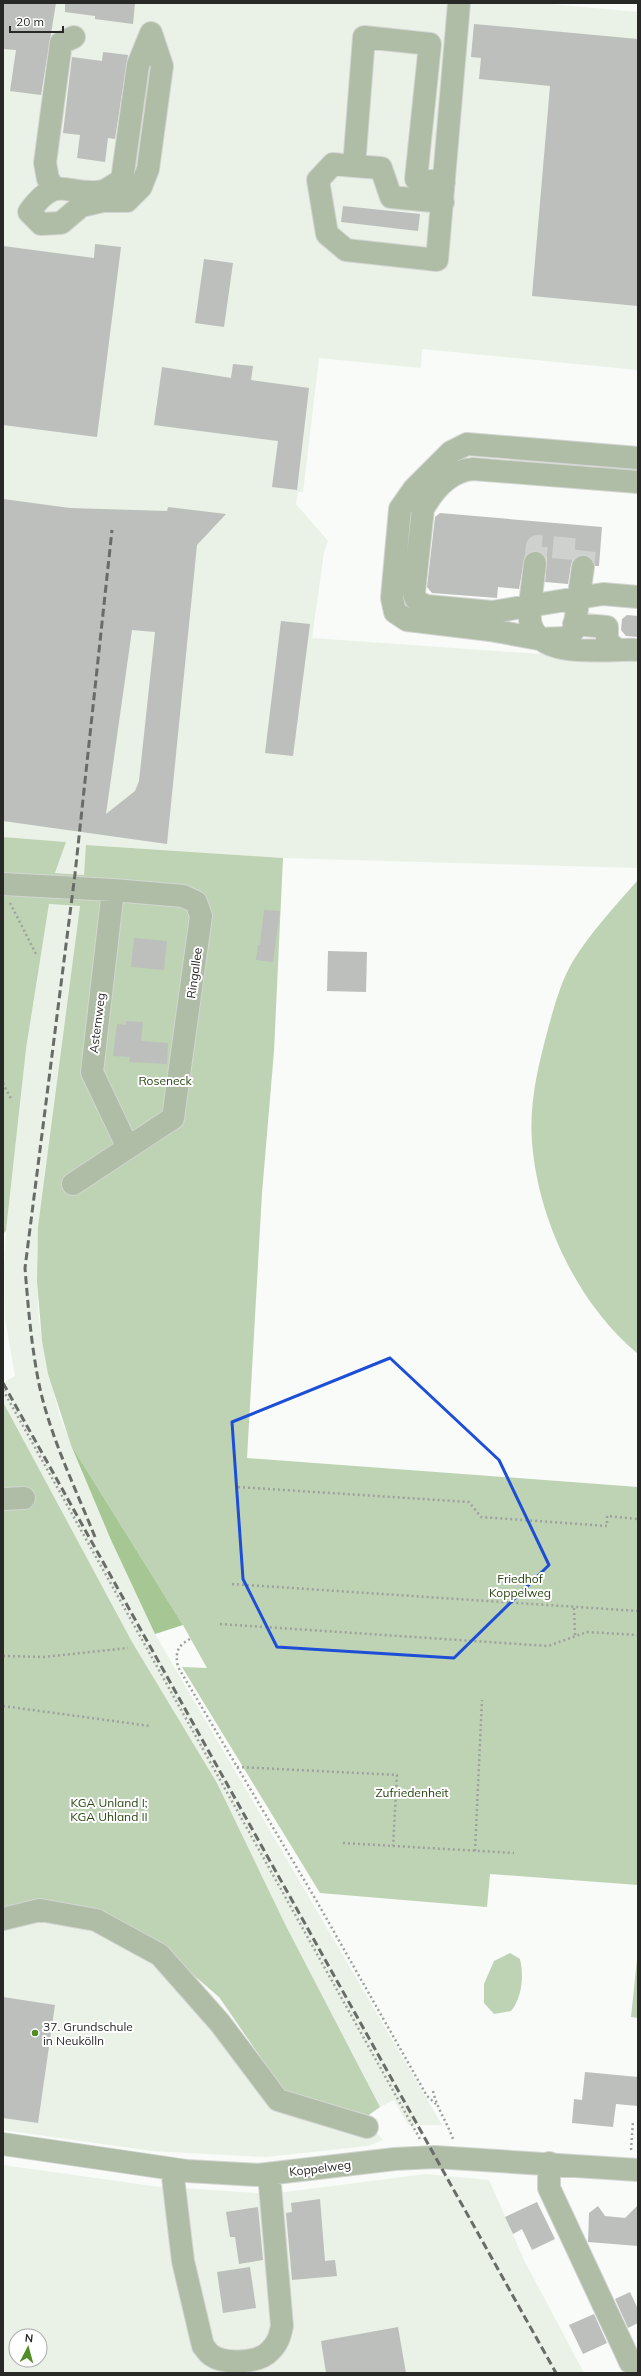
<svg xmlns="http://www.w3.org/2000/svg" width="641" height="2376" viewBox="0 0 641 2376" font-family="Mulish,sans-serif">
<rect width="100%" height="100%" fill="#f8fbf7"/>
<path fill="#eaf1e6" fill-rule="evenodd" d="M3 3H540L638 12V370L422 349 421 368 319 358 303 492H298L296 504 328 541 324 552 312 638 638 661V868L283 858 87 845 84 875 55 873 66 842 3 837Z
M49 904 80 906 37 1251 38 1309 42 1341 59 1414 111 1540 155 1634 442 2125H408L394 2100 380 2107 286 1926 217 1783 132 1643 3 1402V1383L15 1376 5 1318 4 1266 6 1231 26 1049Z
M40 1910 160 1955 278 2100 372 2128 383 2140 368 2146 265 2157 152 2151 3 2130V1919Z
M3 2165 152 2186 270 2194 426 2174 489 2180 524 2260 584 2373H3ZM16 2336H40V2360H16Z"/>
<path fill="#bed3b3" d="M3 837 66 842 55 873 84 875 86 845 283 858 274 1051 262 1193 247 1458 638 1487V1885L490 1874 487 1907 320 1893 182 1667 207 1668 183 1625 71 1445 48 1374 42 1341 37 1281 38 1227 80 906 49 904 26 1049 6 1231 3 1234Z
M638 880V1354C578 1304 538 1220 532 1142 529 1104 538 1066 548 1029 554 1007 561 981 573 961 591 932 615 906 638 880Z
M3 1402 132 1642 217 1783 286 1926 380 2107 366 2117 288 2097 219 1997 162 1948 91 1913 3 1918Z
M638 1950V2018L631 2017Z
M510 1953 520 1959C524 1976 522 1998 511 2011L494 2014 484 2003V1984L494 1961Z"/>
<path fill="#a6c694" d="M71 1445 183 1625 155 1634 111 1540Z"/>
<path fill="#bcbfbb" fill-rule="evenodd" d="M3 3H56L41 95 10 91 16 50 3 49Z
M65 3H135L133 24 95 19V16L65 12Z
M474 24 638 39V306L532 296 550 86 479 79 481 58 471 57Z
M103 52 128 55 115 139 108 138 105 162 77 158 80 135 63 133 72 57 102 61Z
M343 206 420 214 418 231 341 222Z
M95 244 121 247 97 437 3 425V246L94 258Z
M204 259 233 263 224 327 195 323Z
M233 364 253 366 251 380 309 388 297 490 272 487 278 441 154 425 162 367 231 378Z
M3 499 70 508 167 511 168 507 226 514 197 545 167 844 3 821ZM132 630 155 632 139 781 135 791 106 814Z
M440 513 602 527 599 566H595L590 557 579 555 573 559 571 565 568 584 545 582 547 558 543 553 536 551 530 552 525 556 519 589 498 587 497 598 432 593 427 587 435 517Z
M627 615 638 616V637L626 636 621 630 622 619Z
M281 621 310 624 293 756 265 753Z
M264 910 280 911 273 962 256 960 258 945H260Z
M134 938 167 941 164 970 131 967Z
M328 951 367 952 366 992 327 991Z
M126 1021 143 1022 141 1041 168 1043 167 1064 129 1062 130 1057 113 1056 117 1024 126 1025Z
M3 1997 55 2005 38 2123 3 2118Z
M585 2072 638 2077V2106L616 2104 613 2127 572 2123 574 2099 582 2100Z
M320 2199 325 2261 335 2260 337 2276 292 2280 286 2213 292 2212 291 2203Z
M537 2202 555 2239 532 2250 522 2229 513 2234 505 2217Z
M638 2205V2246L588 2242 589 2213 598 2206 605 2216 625 2218Z
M258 2207 263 2260 239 2264 235 2237H230L226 2212Z
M250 2267 256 2308 223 2313 217 2272Z
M630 2292 638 2309V2323L628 2328 615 2299Z
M594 2314 607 2343 583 2354 569 2325Z
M398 2327 406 2373H326L321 2341Z"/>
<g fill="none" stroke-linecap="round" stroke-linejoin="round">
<path stroke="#ced1cd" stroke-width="22" stroke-dasharray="22 11" stroke-linecap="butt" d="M535 563 537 546 585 550 583 567"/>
<g stroke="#d3d5d2" stroke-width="24">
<path id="minor" d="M151 33 162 66 148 169 141 187 127 201H103L81 206 61 223 41 224 29 212C59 171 65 198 103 191 109 189 116 183 122 180L138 65Z
M354 166 333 164 318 180 327 234 346 250 437 260 459 3
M54 188 48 179 45 163 61 43 74 37
M443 202 391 197 381 168 354 166 364 37 430 44 416 179 444 182
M638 482 473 469C449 471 434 489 423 509L414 592C415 601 419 603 427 606L492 612 603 594 638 597
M535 563C534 577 527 613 531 625 542 661 611 648 638 650
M583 567 574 630 570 635 564 638 539 639 490 630 407 620 395 612 392 598 400 509 414 489 451 452 467 444 638 458
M574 624 607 627V641L616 649
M3 884 113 890 183 896 196 902 201 916 173 1118 73 1184
M113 890 92 1072 128 1148
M3 1499 24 1498
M3 1919 40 1910 96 1920 160 1955 220 2023 278 2100 367 2127
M3 2144 187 2171 258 2175 395 2159 435 2157 638 2170
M549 2163V2188L627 2355 630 2362 638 2363
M172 2169 183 2261 203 2346C206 2349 208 2353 211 2355 225 2365 259 2363 270 2351 278 2343 280 2336 282 2326L269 2174"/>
</g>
<path stroke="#9fa19e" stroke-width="2.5" stroke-dasharray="2 3" stroke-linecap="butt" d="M10 903 36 954
M3 1083 12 1101
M3 1390 420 2139
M238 1487 469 1502 481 1517 607 1526V1516L638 1519
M232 1584 638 1611
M574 1608 575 1635
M220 1624 548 1646 587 1632 638 1635
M190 1639C177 1646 175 1653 178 1667L316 1900 427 2096 436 2104
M3 1656 44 1657 128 1648
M3 1706 150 1726
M237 1767 397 1775 393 1846
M343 1843 514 1853
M475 1851 482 1700
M433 2091C437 2109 447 2122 453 2139
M631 2150 633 2121"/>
<use href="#minor" stroke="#afbda7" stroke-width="22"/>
<path stroke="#696b68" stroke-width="3" stroke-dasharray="8 4" stroke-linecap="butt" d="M3 1383 556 2373
M95 1537C75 1487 48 1432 38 1379 31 1342 28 1305 25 1268L75 874 112 530"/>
</g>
<path fill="none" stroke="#1d4ed8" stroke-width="3" stroke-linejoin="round" d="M390 1358 499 1460 549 1565 454 1658 277 1647 243 1579 232 1422Z"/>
<circle fill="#538b27" stroke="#fff" stroke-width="1.5" cx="35" cy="2033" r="4"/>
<g text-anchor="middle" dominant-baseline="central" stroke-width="4" stroke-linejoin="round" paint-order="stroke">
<g font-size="12" fill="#282927" stroke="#fff">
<text transform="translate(194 973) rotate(-82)">Ringallee</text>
<text transform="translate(97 1023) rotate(-83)">Asternweg</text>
<text transform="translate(320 2168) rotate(-7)">Koppelweg</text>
</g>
<g font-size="12" fill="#274511" stroke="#fff">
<text x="165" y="1080">Roseneck</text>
<text x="520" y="1578">Friedhof<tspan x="520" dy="14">Koppelweg</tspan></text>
<text x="412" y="1792">Zufriedenheit</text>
<text x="109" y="1802">KGA Unland I;<tspan x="109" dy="14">KGA Uhland II</tspan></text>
</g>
<g font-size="12" fill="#282927" stroke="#fff" text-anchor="start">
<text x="43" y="2026">37. Grundschule<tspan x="43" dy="14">in Neukölln</tspan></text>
</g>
</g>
<rect width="641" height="2376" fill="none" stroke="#282927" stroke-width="8"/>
<g transform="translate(28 2348) rotate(6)"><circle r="19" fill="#ffffff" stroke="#a9a9a9"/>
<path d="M0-3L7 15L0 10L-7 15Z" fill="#538b27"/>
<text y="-6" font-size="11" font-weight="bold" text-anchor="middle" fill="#282927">N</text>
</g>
<path d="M10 26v6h53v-6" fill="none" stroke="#282927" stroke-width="2"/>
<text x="16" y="26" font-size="12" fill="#282927" stroke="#ffffff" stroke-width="3" paint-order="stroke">20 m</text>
</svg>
